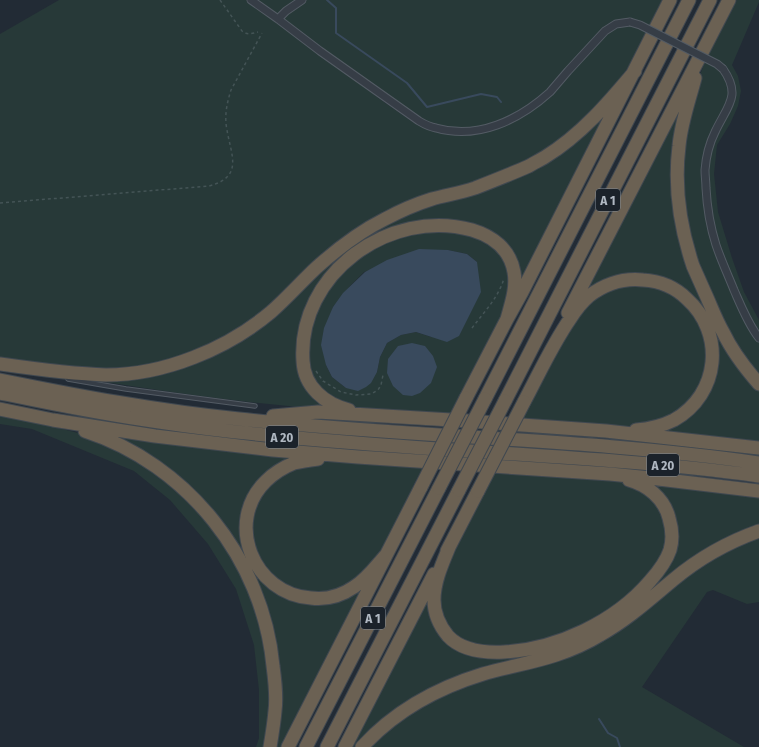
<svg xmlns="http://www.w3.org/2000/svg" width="759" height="747" viewBox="0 0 759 747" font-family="'Fira Sans Condensed',sans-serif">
<rect width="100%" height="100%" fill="#222b35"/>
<path fill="#273938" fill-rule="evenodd" d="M59 0H664L645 34 630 64 609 95 559 142 512 170 404 206 298 281 234 335 166 363 104 371 9 359 0 357V34ZM281 25 419 121 417 125 384 102Z
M737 0H759V2L732 65 738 76 741 91 738 106 730 124 717 145 714 174 718 212 732 258 744 292 759 320V335L748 317 716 240 708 191V159L734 85 708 56Z
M705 62 717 68 720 71 729 87V100L709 141 707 217 759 341V378L735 346 699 267 686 224 682 160 695 88Z
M682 98 683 245 756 388 759 391V445L651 434 701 401 712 332 657 279 577 298Z
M608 109 522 289 496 237 416 223 327 277 299 353 333 410C256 404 180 394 105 382L130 380 159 375 173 372 209 357 283 310 322 271 345 251 373 232 408 214 494 188 513 180 534 170Z
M434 229 490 240 509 265 507 308 449 416 353 409 323 395 307 366 305 355 317 307 341 271 386 240ZM448 250 467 254 477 262 431 337 416 332 401 335 387 343 380 357 377 372 346 388 332 377 326 365 333 307 350 286 364 272Z
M646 283 680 296 706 332V376L684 410 639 427 621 428 521 421 564 334 584 306 607 290Z
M0 415 47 425 78 433 110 446 158 474 182 494 217 533 245 581 263 630 271 698 267 747H256L259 738V690L254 645 236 589 208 544 170 500 134 471 32 429 0 424Z
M112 433 303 457 251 497 250 560 309 602 370 580 285 747H276V650L217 518 111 436Z
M331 461 423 467 413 486H415L378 559 344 590 315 596 279 585 253 552 252 510 269 482 309 462Z
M494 473 611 480 634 485 653 497 667 525 663 557 622 603 557 638 485 649 452 635 436 606 440 578 484 491H485Z
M643 482 759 495V526L641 602 565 647 480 670 356 747H349L431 586 443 637 522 655 634 602 676 532Z
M759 535V602L747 604 713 590 707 592 642 687 744 747H368L396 722 453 689 519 670 675 584 715 556Z"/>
<path fill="#394a5d" d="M419 249 448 250 467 254 477 262 481 292 459 336 447 342 416 332 401 335 387 343 380 357 377 372 371 383 366 387 358 391 346 388 332 377 326 365 321 345 324 328 333 307 343 293 365 272 387 260Z
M412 343 425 346 433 356 437 367 431 383 420 393 412 396 403 395 393 386 387 373 388 359 398 346Z"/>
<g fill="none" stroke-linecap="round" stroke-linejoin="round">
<path stroke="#394a5d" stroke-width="2" d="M327 0 336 8V33L407 83 427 107 481 94 497 97 501 102
M599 719 608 733 617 738 620 747"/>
<g stroke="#535b64" stroke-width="5.5">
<path id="service" d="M68 379 126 389 255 406"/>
</g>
<g stroke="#535b64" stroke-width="9">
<path id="minor" d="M251 0 278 19 320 51 419 121C424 124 430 127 436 128 478 140 519 120 550 92 556 85 562 78 568 71 580 58 593 44 605 31L616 24 630 22
M278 19 286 11 302 0
M723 69C742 96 727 106 715 132 709 144 706 157 705 170 705 176 706 182 706 188 707 207 710 226 716 245 721 260 728 275 734 290 741 306 748 324 759 338"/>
</g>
<g stroke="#404850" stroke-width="15">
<path id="motorway" d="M695 78C689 101 681 123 679 146 674 186 680 227 693 266 697 275 701 284 705 293 711 306 716 320 723 332 732 351 745 368 759 384
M568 313 729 0
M0 364C35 369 71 374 106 375 164 375 227 349 271 312 287 298 301 282 316 268 337 249 359 232 385 219 400 211 416 204 432 199 446 195 461 193 475 188 493 181 511 174 529 166 534 163 540 160 545 157 581 135 609 102 635 71
M0 380C79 396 158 411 239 419 412 438 586 438 759 463
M0 393C53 404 105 415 159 422 225 432 291 438 357 443 491 454 626 458 759 476
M466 398 507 319 522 292 670 0
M485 399 689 0
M505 401 710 0
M524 402C539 374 552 345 570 319 575 311 582 302 589 296 605 284 624 278 643 280 660 281 675 287 687 299 725 333 720 394 674 420 662 426 649 429 636 430
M0 409 53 420 155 436 273 450 358 457 610 474 650 478 759 491
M349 410C325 404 304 387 303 361 297 274 390 207 472 230 492 236 510 249 514 272 517 288 511 304 507 319
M273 416 318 412 468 421 606 431 759 448
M85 431C187 464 263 559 273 666 275 681 277 696 275 711 274 723 272 735 270 747
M318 459C310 460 302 461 294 463 284 467 274 473 266 481 224 522 253 594 311 598 327 600 341 596 354 587 367 579 376 566 386 555
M450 545C443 562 434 581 434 600 434 614 439 625 448 636 462 651 484 653 504 652 557 649 615 622 650 581 658 572 666 562 670 550 673 540 672 528 669 518 664 498 647 485 629 480
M447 551 478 491
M288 747 421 487
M306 747 439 488
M327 747 459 490
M345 747 434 574
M362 747C394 712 437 688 483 674 507 667 532 663 556 655 571 650 587 643 600 635 627 620 649 600 673 580 698 559 728 542 759 531"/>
</g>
<path stroke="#445456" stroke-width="1.5" stroke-dasharray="3 3" stroke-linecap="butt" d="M220 0 242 31C247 35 251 34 258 32
M0 203 209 186C244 177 231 155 227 130 224 116 227 103 231 90L262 33
M472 328C484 312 499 297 504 278
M316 371 323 381 341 392 356 395 371 394 378 390 381 385 383 375"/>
<use href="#service" stroke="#363d46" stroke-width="3.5"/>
<use href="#minor" stroke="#363d46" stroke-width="7"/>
<use href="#motorway" stroke="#6b6153" stroke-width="13"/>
<g stroke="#535b64" stroke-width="9" stroke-linecap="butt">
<path id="minor-bridge" d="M630 22 640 25 717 64 723 69"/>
</g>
<g stroke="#404850" stroke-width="15" stroke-linecap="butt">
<path id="motorway-bridge" d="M421 487 466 398
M439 488 485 399
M459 490 505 401
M478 491 524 402"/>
</g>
<use href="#minor-bridge" stroke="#363d46" stroke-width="7"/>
<use href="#motorway-bridge" stroke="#6b6153" stroke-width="13"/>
</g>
<g text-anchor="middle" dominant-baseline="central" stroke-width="4" stroke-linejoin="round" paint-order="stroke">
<g fill="#1b222a" stroke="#838b94" stroke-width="1">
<rect x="596" y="189" width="24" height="22" rx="3"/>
<rect x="266" y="426" width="32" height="22" rx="3"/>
<rect x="647" y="454" width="32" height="22" rx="3"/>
<rect x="361" y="607" width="24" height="22" rx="3"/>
</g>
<g font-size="13" font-weight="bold" fill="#b0b8c2">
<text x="608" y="200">A 1</text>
<text x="282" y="437">A 20</text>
<text x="663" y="465">A 20</text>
<text x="373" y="618">A 1</text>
</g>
</g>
</svg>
